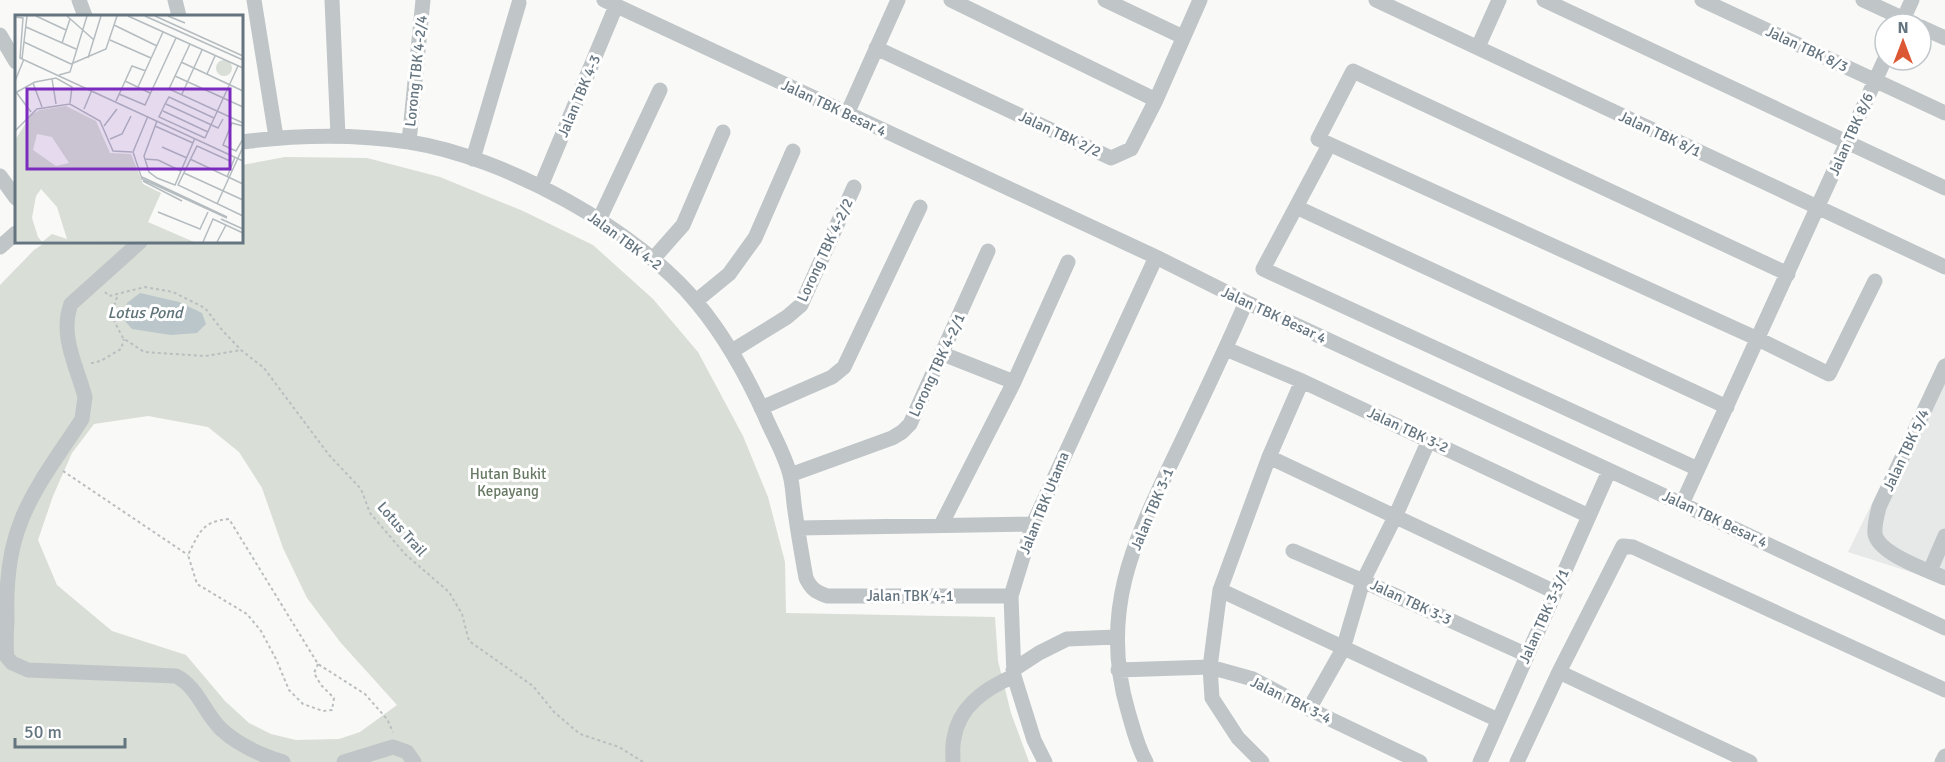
<svg xmlns="http://www.w3.org/2000/svg" width="1945" height="762" viewBox="0 0 1945 762" font-family="Signika,sans-serif">
<rect width="100%" height="100%" fill="#f9f9f7"/>
<path fill="#e7e8e8" d="M1945 356V583L1848 552Z"/>
<path fill="#d9ded6" fill-rule="evenodd" d="M285 157 367 158 440 177 523 211 593 245 653 299 698 352 743 436 768 497 785 562 786 613 995 617 998 661 1011 713 1029 762H0V285L34 250 46 242H242V165ZM148 416 208 427 239 452 262 488 283 548 307 598 341 643 397 705 360 732 339 739 296 740 271 734 249 723 225 701 186 655 112 631 57 585 38 540 53 496 72 453 94 424Z"/>
<path fill="#bac6ca" d="M140 293 179 302 202 313 206 324 197 333 171 335 132 329 123 319 127 303Z"/>
<g fill="none" stroke-linecap="round" stroke-linejoin="round">
<path stroke="#bbbec0" stroke-width="2" stroke-dasharray="3 3" stroke-linecap="butt" d="M105 292 109 296 145 287 173 292 205 308 222 330 241 350 264 368 329 455 361 489 370 513 405 554 449 592 462 614 469 641 533 686 554 712 580 734 619 747 643 762
M117 297 111 315 123 338 144 352 205 356 241 350
M91 363C101 363 111 354 121 349L124 339
M63 471 188 555
M318 664 314 673 321 685 334 698 332 710 323 711 303 704 289 690 276 659 261 631 247 614 197 584 188 555C199 533 202 521 229 519L318 664 365 694 387 719 393 732"/>
<path stroke="#c0c5c8" stroke-width="15" d="M79 0 85 16
M175 0 179 16
M254 0 276 137
M332 0 338 136
M604 0 1156 257 1246 302 1682 504 1945 628
M951 0 1156 100
M1105 0 1183 37
M1376 0 1945 267
M1544 0 1945 188
M1702 0 1945 113
M1863 0 1915 24
M1901 24 1912 0
M1921 27 1945 38
M0 35 16 62
M1478 47 1499 0
M876 48 1111 158 1131 149 1156 100 1200 0
M847 114 898 0
M242 142C297 135 354 134 409 142 505 157 637 229 698 304 726 338 747 376 765 416 773 435 785 455 790 475 793 486 793 499 795 511 798 533 802 556 806 578 811 589 816 592 827 596H1011
M409 142 423 0
M1329 145 1263 269 1698 469
M473 159 519 3
M0 176 16 198
M541 186 616 6
M1296 207 1727 407
M599 220 660 90
M140 242 71 304C59 335 77 367 85 397L82 419C61 452 35 485 21 521 9 551 6 584 7 616 7 629 5 643 7 657L12 663 28 670 176 676C197 686 205 714 221 729 238 745 261 755 283 762
M0 247 16 233
M653 259 683 225 723 132
M1788 274 1353 71 1318 139 1758 339 1829 374 1875 281
M696 301 729 274 755 238 793 151
M1226 349 1302 381 1589 516
M732 351 787 317 801 305 854 187
M943 354 1014 382 1068 262
M1945 366 1879 507C1877 516 1874 525 1875 534 1879 554 1927 570 1945 578
M761 408 832 377 844 367 920 207
M1269 457 1555 592
M790 475 892 438 902 432 910 424 988 251
M1682 504 1885 59
M941 525 1014 382
M798 528 1033 524
M1293 551 1363 581 1527 655
M1930 571 1945 536
M1220 590 1498 720
M1013 670 1039 653 1067 639 1116 637
M1118 670 1210 667 1253 679 1309 709 1420 762
M1559 672 1750 762
M1309 709 1343 649 1363 581 1395 517 1429 440
M344 762 393 747 407 752 414 762
M953 762C953 754 952 746 954 738 959 706 986 688 1014 676
M1045 762 1034 740 1014 676 1011 596 1033 524 1156 257
M1146 762C1137 746 1133 728 1128 711 1098 609 1136 537 1179 447 1202 399 1225 351 1246 302
M1262 762 1238 738 1212 698 1210 667 1220 590 1269 457 1302 381
M1480 762 1609 471
M1517 762 1559 672 1623 546 1633 547 1945 690
M1942 762 1945 756"/>
</g>
<g text-anchor="middle" dominant-baseline="central" stroke-width="6" stroke-linejoin="round" paint-order="stroke">
<g font-size="15" fill="#657580" stroke="#fff">
<text transform="translate(1807 49) rotate(25)">Jalan TBK 8/3</text>
<text transform="translate(416 71) rotate(-84)">Lorong TBK 4-2/4</text>
<text transform="translate(579 96) rotate(-67)">Jalan TBK 4-3</text>
<text transform="translate(834 108) rotate(25)">Jalan TBK Besar 4</text>
<text transform="translate(1060 134) rotate(25)">Jalan TBK 2/2</text>
<text transform="translate(1660 134) rotate(25)">Jalan TBK 8/1</text>
<text transform="translate(1851 134) rotate(-66)">Jalan TBK 8/6</text>
<text transform="translate(625 241) rotate(36)">Jalan TBK 4-2</text>
<text transform="translate(825 250) rotate(-65)">Lorong TBK 4-2/2</text>
<text transform="translate(1274 315) rotate(25)">Jalan TBK Besar 4</text>
<text transform="translate(937 365) rotate(-65)">Lorong TBK 4-2/1</text>
<text transform="translate(1408 430) rotate(25)">Jalan TBK 3-2</text>
<text transform="translate(1906 450) rotate(-65)">Jalan TBK 5/4</text>
<text transform="translate(1044 503) rotate(-68)">Jalan TBK Utama</text>
<text transform="translate(1152 509) rotate(-67)">Jalan TBK 3-1</text>
<text transform="translate(1715 519) rotate(25)">Jalan TBK Besar 4</text>
<text transform="translate(402 529) rotate(49)">Lotus Trail</text>
<text x="910" y="596">Jalan TBK 4-1</text>
<text transform="translate(1411 602) rotate(25)">Jalan TBK 3-3</text>
<text transform="translate(1544 616) rotate(-66)">Jalan TBK 3-3/1</text>
<text transform="translate(1291 700) rotate(26)">Jalan TBK 3-4</text>
</g>
<g font-size="15" fill="#687964" stroke="#fff">
<text x="508" y="474">Hutan Bukit<tspan x="508" dy="17">Kepayang</tspan></text>
</g>
<g font-size="16" font-style="italic" fill="#60747a" stroke="#fff">
<text x="145" y="313">Lotus Pond</text>
</g>
</g>
<g transform="translate(15 15)">
<rect width="228" height="228" fill="#f9f9f7"/>
<path d="M201 53a8 8 0 1 1 16 0a8 8 0 1 1-16 0ZM51 91 81 106 95 138 116 139 128 169 146 178 133 207 179 227 0 226V125L16 100 25 95ZM22 119 37 122 54 148 41 151 18 135ZM26 174 42 192 52 224 37 219 27 227 23 222 17 203 21 181Z" fill="#d9ded6" fill-rule="evenodd"/>
<path fill="none" stroke="#b5bcc0" stroke-width="1.5" d="M21 1 51 15M52 1 79 25M113 1 228 53M130 1 228 45M140 1 228 41M153 1 170 8M0 2 8 3 5 43 228 146M99 10 142 31M11 12 61 34M95 25 136 43M9 27 56 49M47 28 55 4M175 29 154 74 228 108M73 43 86 1M7 44 12 1M166 47 228 76M56 49 91 34 102 1M192 59 200 41M44 60 55 57 72 1M160 61 228 92M37 64 41 89M0 66 9 44M110 66 135 78M18 68 27 92M123 72 148 17M1 77 16 97M0 78 20 67 41 63 57 72 55 88M104 79 130 90 161 23M167 79 187 35M101 86 117 51 131 56M151 89 203 113 208 104M69 94 77 75M148 96 193 117M133 101 118 137 127 164 212 203M142 106 129 141 134 157 142 163 160 170 180 123M89 111 102 94M140 111 178 128M228 111 217 108 208 130 221 136 228 124M0 116 22 94 55 89 85 106 98 136 117 137M190 123 144 102 150 89 154 82 199 103M190 123 223 51M95 124 107 119 116 101M147 132 172 143M129 144 143 145 166 156M175 144 228 169M215 146 182 131 163 170 228 201M169 158 228 185M127 162 212 202M212 162 220 142M128 166 167 186M202 189 228 132M143 197 185 214 193 197M206 204 228 214M188 227 198 204 228 218M202 227 211 210"/>
<path fill="#7b2cbf" fill-opacity="0.15" stroke="#7b2cbf" stroke-width="3" d="M12 74H215V154H12Z"/>
<rect width="228" height="228" fill="none" stroke="#657580" stroke-width="3"/>
</g>
<g transform="translate(1903 42)"><circle r="28" fill="#ffffff" stroke="#c1c8cc" stroke-width="1.5"/>
<path d="M0-4.5L10 22L0 15L-10 22Z" fill="#dc5734"/>
<text y="-9" font-size="16" font-weight="bold" text-anchor="middle" fill="#657580">N</text>
</g>
<path d="M15 738v9h110v-9" fill="none" stroke="#657580" stroke-width="3"/>
<text x="24" y="738" font-size="18" fill="#657580" stroke="#ffffff" stroke-width="4.5" paint-order="stroke">50 m</text>
</svg>
